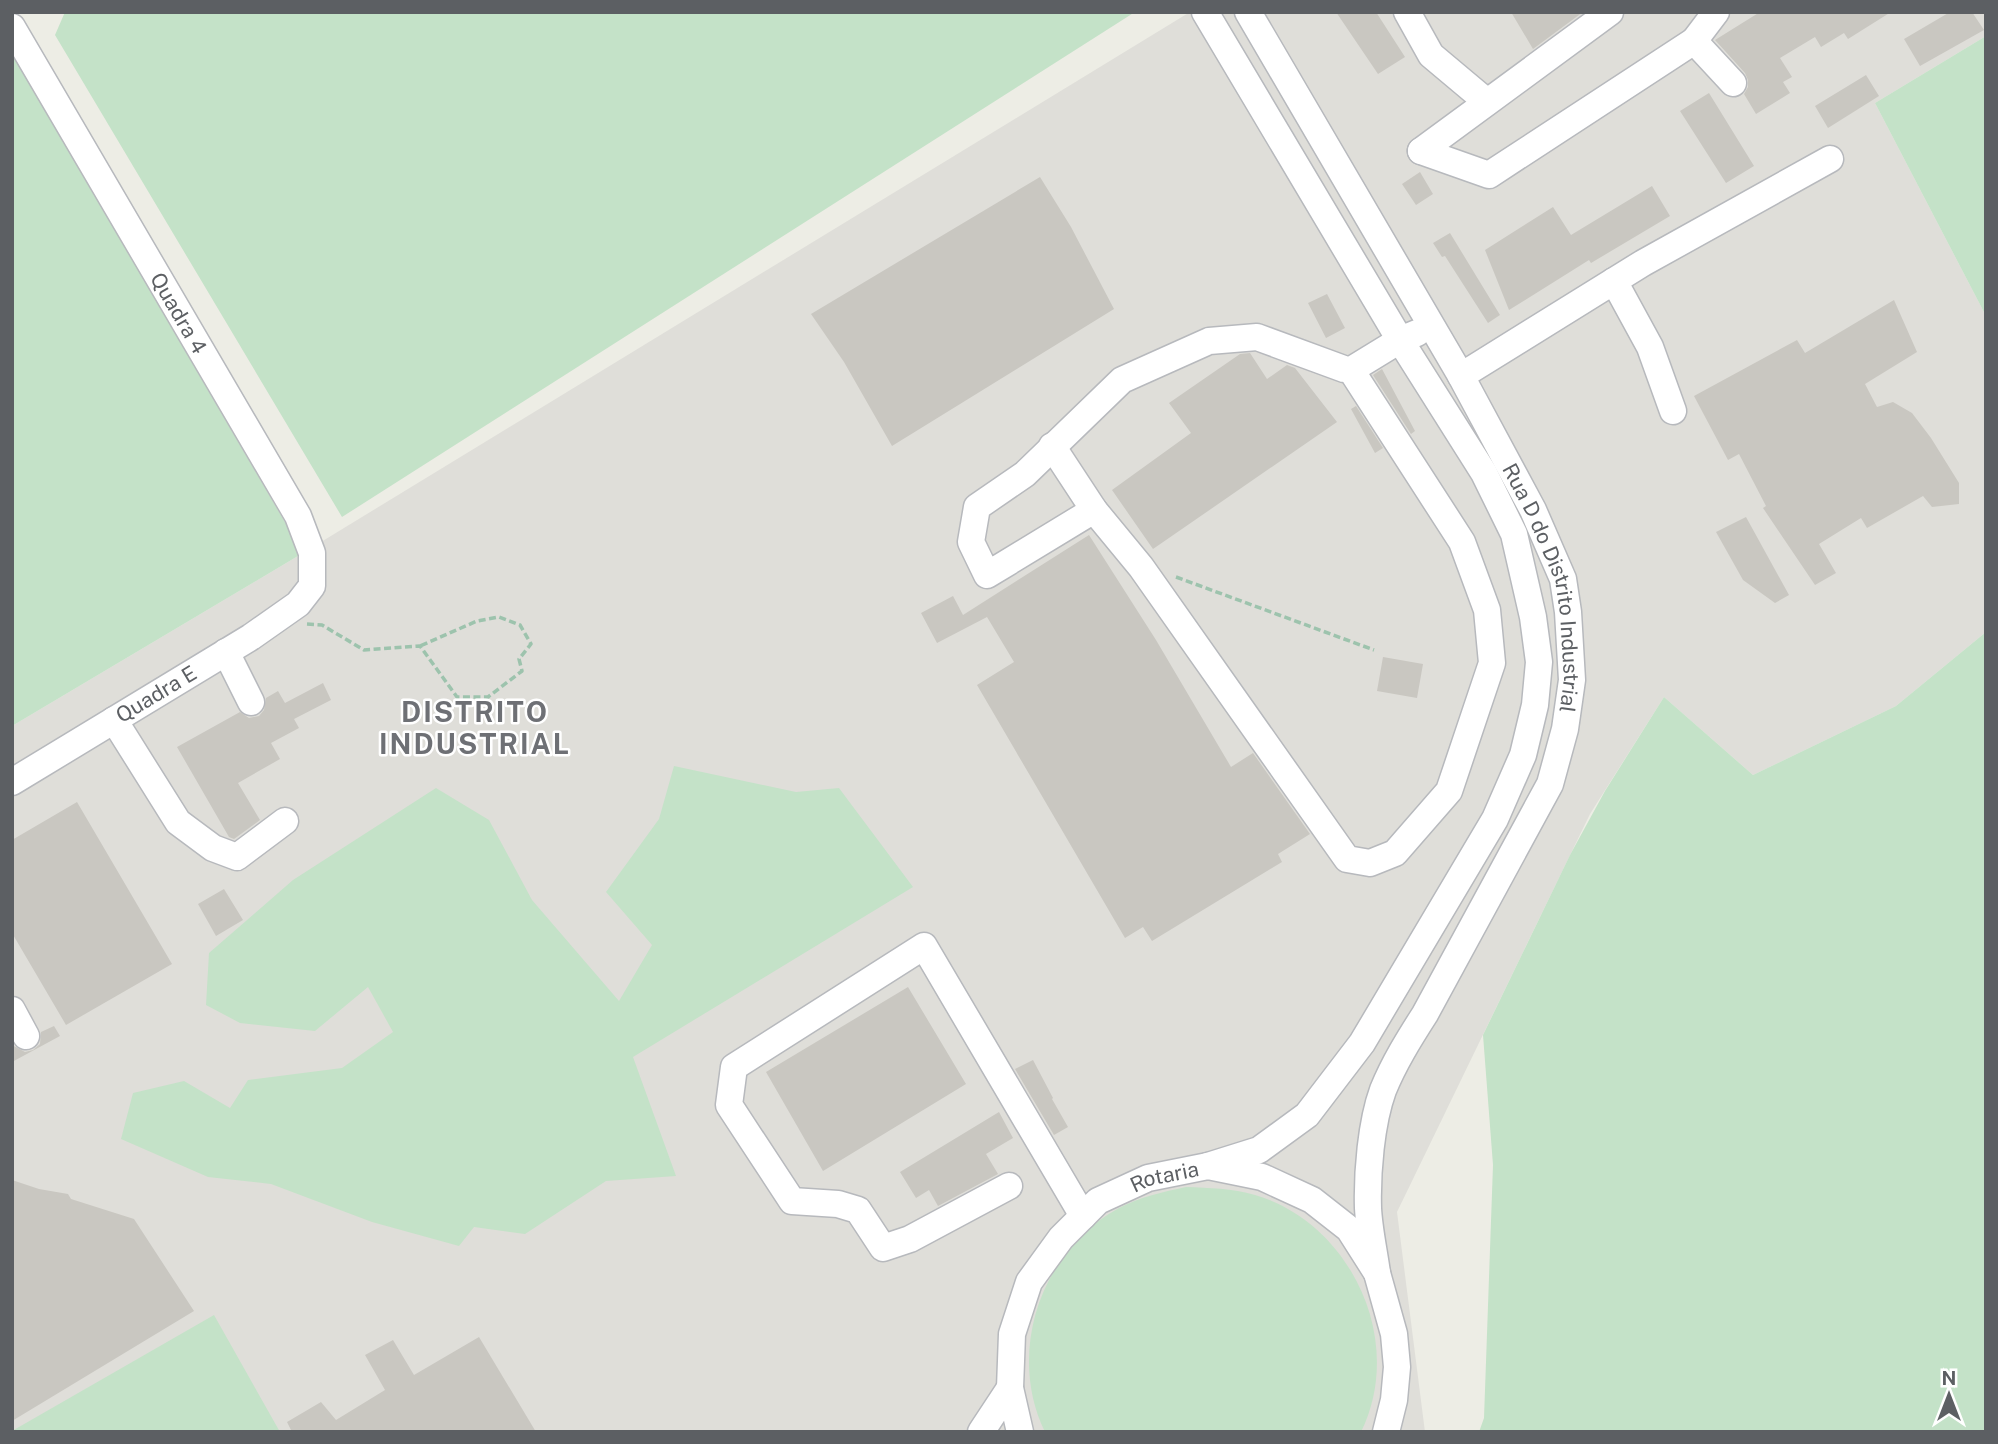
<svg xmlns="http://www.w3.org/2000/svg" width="1998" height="1444" viewBox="0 0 1998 1444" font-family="'Public Sans',sans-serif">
<rect width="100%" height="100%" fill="#edede5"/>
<path fill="#dfded9" d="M1190 12H1986V36L1875 103 1986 316V632L1896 706 1753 775 1664 697 1590 814 1397 1212 1425 1432H12V726L303 553Z"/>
<path fill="#c4e2c8" d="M65 12H1135L342 517 55 35Z
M1986 36V316L1875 103Z
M12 53 303 553 12 726Z
M1986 632V1432H1479L1484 1418 1493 1165 1483 1035 1570 855 1605 791 1664 697 1753 775 1896 706Z
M674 766 796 792 839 788 913 887 633 1057 676 1176 606 1181 525 1234 474 1227 459 1246 372 1222 271 1184 208 1177 121 1139 133 1093 184 1081 230 1108 248 1080 342 1068 393 1032 368 987 315 1031 240 1023 206 1005 209 953 293 880 436 788 489 820 532 900 619 1001 652 945 606 892 659 819Z
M1186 1187C1209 1188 1232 1188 1255 1195 1351 1223 1406 1341 1361 1432H1045C1006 1352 1041 1250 1119 1208 1140 1197 1163 1192 1186 1187Z
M214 1315 280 1432H12V1431Z"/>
<path fill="#c9c7c1" d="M1336 12H1376L1405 57 1378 74Z
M1511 12H1583L1533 49Z
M1760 12H1891L1848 39 1844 33 1821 47 1815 37 1780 58 1792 77 1783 82 1790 93 1756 114 1744 94 1748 87V80L1745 73 1715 40Z
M1950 12H1972L1984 30 1920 66 1904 39Z
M1866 75 1879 96 1828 128 1815 106Z
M1709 93 1754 166 1726 183 1680 111Z
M1420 172 1433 194 1416 205 1402 184Z
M1040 177 1071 227 1114 309 892 446 844 362 811 314Z
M1652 186 1670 216 1591 263 1589 260 1509 310 1485 250 1553 207 1571 235Z
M1450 233 1500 315 1488 323 1445 256 1442 257 1433 243Z
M1327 294 1345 328 1326 338 1308 303Z
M1894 300 1917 352 1865 384 1877 407 1893 402 1912 413 1931 438 1959 483V504L1932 507 1923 496 1867 528 1861 518 1819 544 1836 573 1815 585 1763 508 1766 506 1739 454 1728 460 1694 396 1797 340 1805 353Z
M1250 353 1267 379 1287 365 1295 368 1337 422 1153 549 1112 490 1191 433 1169 403 1240 354Z
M1382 369 1415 431 1411 434 1373 375Z
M1356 406 1383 448 1375 453 1351 409Z
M1746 517 1789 595 1775 603 1743 580 1716 532Z
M1089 535 1156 640 1231 767 1253 753 1310 834 1278 854 1282 862 1152 941 1143 927 1125 938 977 685 1014 662 987 617 937 643 921 613 953 596 963 615Z
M1383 657 1423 664 1417 698 1377 691Z
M323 683 331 700 294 719 299 728 271 743 280 759 238 783 260 820 234 839 229 837 177 747 240 712 249 718 259 716 264 710 266 698 278 691 285 703Z
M77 802 172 964 66 1025 12 933V840Z
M224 889 243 920 216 936 198 904Z
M908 987 966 1084 823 1171 766 1072Z
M54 1026 60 1036 12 1062V1045L25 1052 33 1050 40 1044 41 1032Z
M1033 1060 1053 1098 1052 1099 1068 1127 1054 1135 1015 1069Z
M999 1112 1013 1138 986 1154 998 1174 938 1206 929 1190 916 1198 900 1172Z
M12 1180 39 1189 68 1194 71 1199 134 1219 194 1311 12 1421Z
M479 1337 536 1432H292L287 1422 321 1402 336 1420 385 1390 365 1355 393 1340 414 1375Z"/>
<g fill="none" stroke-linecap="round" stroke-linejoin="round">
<g stroke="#b7b9bd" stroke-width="29">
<g id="minor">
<path d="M1205 12 1400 340 1484 473 1514 534 1533 617 1539 662 1535 705 1523 755 1495 819 1362 1043 1307 1115 1259 1150 1208 1166"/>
<path id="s1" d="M1248 12 1461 376 1533 510 1563 579 1568 612 1572 680 1565 729 1550 784 1425 1014C1409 1039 1394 1063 1383 1090 1371 1123 1367 1173 1368 1208 1369 1229 1374 1251 1377 1273"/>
<path d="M1407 12 1431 55 1487 102"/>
<path d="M1716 12 1694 41 1733 83"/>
<path id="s2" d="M12 27 298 516 312 553V586L298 604 251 637 12 782"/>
<path d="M1421 151 1489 175 1694 41"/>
<path d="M1421 151 1610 12"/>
<path d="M1614 281 1650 347 1673 411"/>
<path d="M1461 376 1643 263 1830 159"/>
<path d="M1052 446 1094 510 1141 567 1347 859 1370 863 1395 853 1449 791 1492 663 1487 610 1462 542 1351 370"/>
<path d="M1094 510 987 575 971 542 977 507 1025 474 1122 380 1209 341 1257 337 1344 369 1351 370 1400 340 1417 333"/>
<path d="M226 652 251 702"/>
<path d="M114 720 178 822 213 848 237 857 285 821"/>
<path d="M12 1010 26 1036"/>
<path d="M1009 1186 910 1239 883 1248 858 1210 838 1204 792 1201 729 1105 734 1067 924 946 1083 1216"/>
<path d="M981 1432 1010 1388"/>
<path id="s3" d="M1020 1432 1010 1388 1012 1334 1029 1282 1061 1238 1098 1201 1148 1178 1208 1166 1262 1177 1312 1200 1349 1229 1377 1273 1394 1334 1397 1367 1394 1400 1386 1432"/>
</g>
</g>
<path stroke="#9dc3ad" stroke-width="3.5" stroke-dasharray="7 3.5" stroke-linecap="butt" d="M1176 577 1374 650
M307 624 322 625 364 650 420 646 457 697H488L522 671 519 659 531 644 520 625 499 617 477 621 420 646"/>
<use href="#minor" stroke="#fff" stroke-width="26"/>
</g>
<g text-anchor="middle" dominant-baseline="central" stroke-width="5" stroke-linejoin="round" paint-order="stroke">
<g font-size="21" fill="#5c5f63" stroke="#fff">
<text stroke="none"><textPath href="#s2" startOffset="331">Quadra 4</textPath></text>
<text stroke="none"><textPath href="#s1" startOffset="653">Rua D do Distrito Industrial</textPath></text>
<text transform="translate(156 694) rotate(-31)">Quadra E</text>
<text stroke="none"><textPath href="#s3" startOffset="332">Rotaria</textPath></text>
</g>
<g font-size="28" font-weight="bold" letter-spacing="2" fill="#6e7075" stroke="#fff">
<text x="475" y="711">DISTRITO<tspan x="475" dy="32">INDUSTRIAL</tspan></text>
</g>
</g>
<rect width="1998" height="1444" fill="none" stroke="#5c5f63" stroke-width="28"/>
<g transform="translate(1949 1395)" stroke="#ffffff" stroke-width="5" paint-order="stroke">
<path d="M0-5L12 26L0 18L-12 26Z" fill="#5c5f63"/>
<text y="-10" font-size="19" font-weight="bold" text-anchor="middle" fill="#5c5f63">N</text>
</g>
</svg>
